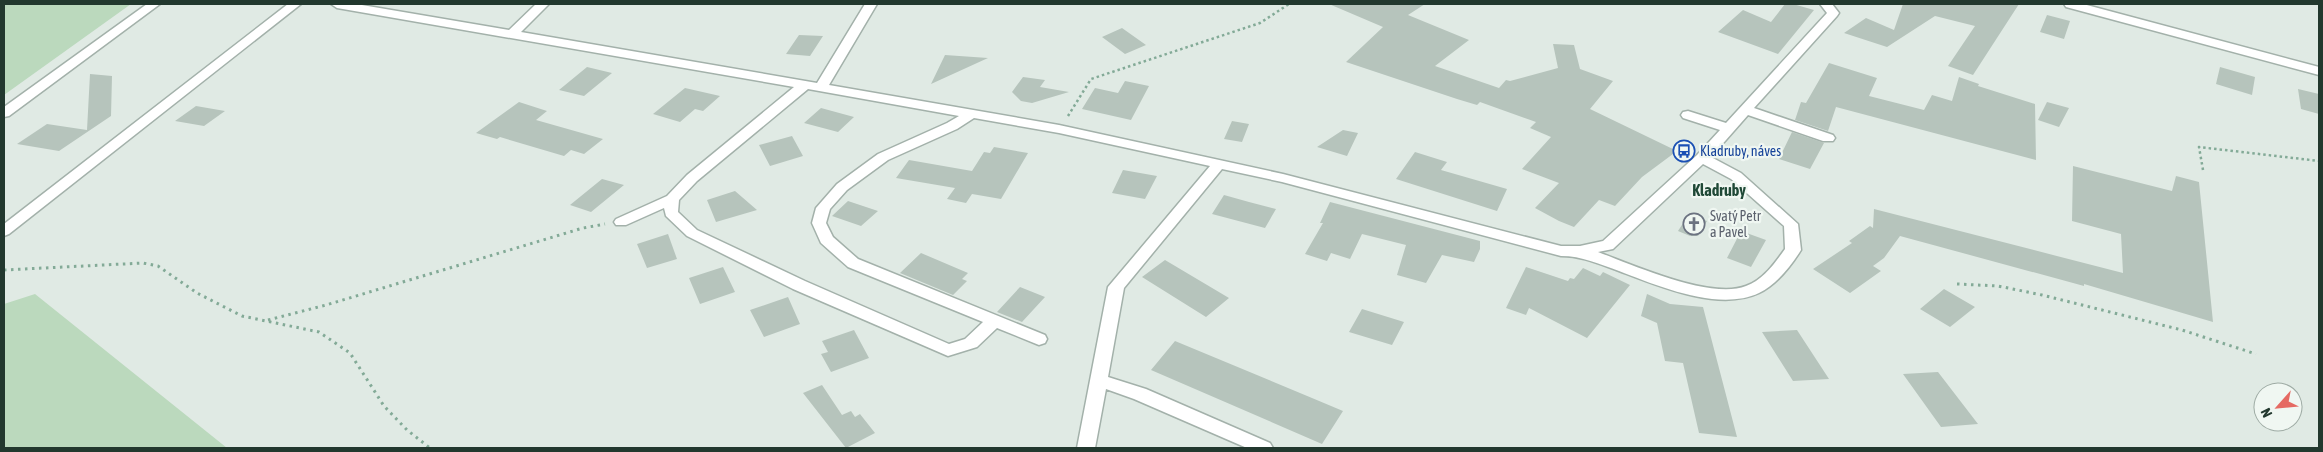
<svg xmlns="http://www.w3.org/2000/svg" width="2323" height="452" viewBox="0 0 2323 452" font-family="'Asap Condensed',sans-serif">
<rect width="100%" height="100%" fill="#e0eae4"/>
<path fill="#bbd9bd" d="M4 4H131L4 95Z
M35 294 227 448H4V304Z"/>
<path fill="#b6c4bc" d="M1329 4H1425L1408 15 1469 40 1435 66 1499 88 1506 80 1510 81 1558 68 1553 44 1574 45 1580 69 1613 81 1590 109 1677 151 1642 177 1615 206 1599 200 1574 227 1559 221 1535 208 1559 183 1522 169 1551 137 1530 128 1536 122 1480 102 1477 105 1457 99 1346 62 1383 27Z
M1785 4H1793L1814 10 1778 54 1718 32 1743 10 1771 22Z
M1903 4H2019L1973 75 1948 66 1975 26 1935 16 1887 47 1844 33 1866 18 1894 30Z
M2047 15 2070 21 2064 39 2040 32Z
M1122 28 1146 45 1125 54 1102 37Z
M799 35 823 36 810 56 786 54Z
M945 55 988 58 931 84Z
M1829 63 1877 78 1869 96 1924 110 1932 95 1952 101 1959 77 1979 84 1978 86 2035 104 2036 160 1836 107 1828 131 1795 120 1801 102 1806 103Z
M587 67 612 73 584 96 559 90Z
M2220 67 2255 77 2252 95 2216 84Z
M90 74 112 76 111 116 59 151 17 144 47 124 87 130Z
M1023 77 1045 80 1040 87 1069 92 1032 103 1021 101 1012 92Z
M1125 81 1149 86 1131 120 1082 109 1095 88 1118 93Z
M685 88 720 96 703 111 695 109 680 122 653 114Z
M2298 89 2319 94V114L2301 109Z
M519 102 547 111 536 120 603 139 584 154 571 150 564 156 500 137 497 139 476 133Z
M2047 102 2069 108 2059 127 2038 120Z
M196 106 225 111 204 126 175 121Z
M821 108 854 117 838 132 804 123Z
M1232 121 1249 124 1242 142 1224 139Z
M1343 130 1358 133 1347 156 1317 147Z
M1792 132 1824 143 1810 169 1779 159Z
M792 136 803 156 770 166 759 145Z
M994 147 1028 153 1001 199 972 194 966 203 947 199 955 188 896 178 909 160 972 171 984 152 990 153Z
M1415 152 1447 162 1441 170 1507 189 1497 211 1396 179Z
M2073 166 2172 191 2176 176 2199 182 2213 322 2084 284V286L1900 236 1884 258 1873 266 1881 271 1850 293 1813 269 1852 243 1849 241 1870 226 1873 228 1874 209 2123 273 2121 234 2072 221Z
M1123 170 1157 176 1145 199 1112 193Z
M602 179 624 185 591 212 570 205Z
M735 191 757 210 716 222 707 200Z
M1224 195 1249 202 1276 209 1265 228 1212 214Z
M848 201 878 211 861 226 832 216Z
M1330 202 1480 241V249L1474 262 1442 255 1426 283 1397 275 1406 245 1362 234 1350 259 1331 253 1327 261 1305 254 1323 223H1320Z
M1689 214 1707 221 1698 236H1690L1678 231Z
M1741 231 1766 240 1751 267 1727 258Z
M668 234 677 259 647 268 637 244Z
M921 253 968 273 962 279 967 281 953 295 900 273Z
M1165 260 1229 298 1206 317 1142 277Z
M723 267 735 292 700 304 689 278Z
M1526 267 1568 281 1570 278 1574 279 1583 268 1600 276 1603 272 1630 285 1587 338 1529 308 1526 315 1506 308Z
M1020 287 1045 297 1022 322 997 312Z
M1944 289 1975 307 1950 327 1920 309Z
M1647 294 1670 304 1703 307 1737 437 1699 433 1683 363 1665 361 1657 323 1641 316Z
M788 297 800 324 764 337 750 310Z
M1362 309 1404 322 1392 345 1349 332Z
M854 330 869 358 831 372 821 354 828 352 822 341Z
M1797 330 1829 379 1793 381 1762 332Z
M1175 341 1312 398 1343 411 1322 444 1151 370Z
M1938 372 1978 424 1941 427 1903 374Z
M822 385 842 415 851 411 855 417 860 414 875 433 846 448 803 393Z"/>
<g fill="none" stroke-linecap="round" stroke-linejoin="round">
<g stroke="#a3b1aa" stroke-width="3">
<path id="minor" d="M147 4H160L9 116 4 117V107Z
M288 4H301L9 234 4 236V224Z
M331 4H356L509 30 536 4H549L521 32 817 83 865 4H877L829 85 1059 125 1283 174 1561 246H1580L1603 241 1697 155 1720 130 1683 118 1681 115 1683 112 1688 111 1726 123 1827 13 1820 4H1832L1839 13 1837 16 1754 108 1833 135 1835 138 1833 141H1823L1748 115 1711 157 1741 173 1798 224 1801 250C1791 266 1776 285 1759 293 1719 312 1658 286 1619 271 1599 264 1582 256 1561 256L1282 182 1222 169 1124 288 1108 377 1146 389 1270 443 1273 448H1247L1134 399 1106 389 1095 448H1077L1108 287 1210 166 1059 133 974 118 957 129 888 160 847 190 830 209 826 223 833 237 858 259 1045 335 1047 339 1045 343 1039 345 997 328 977 347 948 356 793 289 687 236 666 216 664 208 626 225H616L614 222 616 219 667 196 687 175 794 87 337 8ZM808 89 959 116 947 123 878 154 837 184 816 208 812 223 821 243 848 267 983 322 965 339 949 344 805 281 697 230 678 212 679 200 697 181ZM1703 164 1731 179 1784 226 1785 249C1775 263 1763 280 1746 286 1711 300 1633 265 1598 252L1613 249Z
M2064 4H2083L2319 67V75L2066 7Z"/>
</g>
<path stroke="#83aa97" stroke-width="2.5" stroke-dasharray="2.5 3" stroke-linecap="butt" d="M1068 116 1091 79 1260 23 1289 4
M2203 170 2199 147 2319 161"/>
<path stroke="#83aa97" stroke-width="3" stroke-dasharray="2.5 4.5" stroke-linecap="butt" d="M4 270 143 263 158 266 197 293 242 316 319 332 350 353 384 406 407 430 430 448
M1957 284 1998 286 2042 295 2182 330 2256 354
M268 320 326 305 583 228 605 224"/>
<use href="#minor" fill="#fff" fill-rule="evenodd"/>
</g>
<defs>
<g id="bus-ring" transform="scale(1.125)"><circle r="9.5" fill="#f0f7f2" stroke="#1a4fb4" stroke-width="1.5"/><path d="M-5-6H5V4H4V6H2V4H-2V6H-4V4H-5ZM-3.5-4V0h7V-4ZM-3.5 1.2v1.5H-2V1.2ZM2 1.2v1.5H3.5V1.2Z" fill="#1a4fb4"/></g>
<g id="church-ring" transform="scale(1.125)"><circle r="9.5" fill="#f0f7f2" stroke="#6b7280" stroke-width="1.5"/><path d="M-1.2-6h2.4v3.5h3.3v2.4h-3.3V6h-2.4V-.1h-3.3v-2.4h3.3Z" fill="#6b7280"/></g>
</defs>
<g fill-rule="evenodd">
<use href="#bus-ring" x="1684" y="151"/>
<use href="#church-ring" x="1694" y="224"/>
</g>
<g text-anchor="middle" dominant-baseline="central" stroke-width="4.5" stroke-linejoin="round" paint-order="stroke">
<g font-size="14" fill="#164399" stroke="#f0f7f2" text-anchor="start">
<text x="1700" y="151">Kladruby, náves</text>
</g>
<g font-size="14" fill="#5b616d" stroke="#f0f7f2" text-anchor="start">
<text x="1710" y="216">Svatý Petr<tspan x="1710" dy="16">a Pavel</tspan></text>
</g>
<g font-size="16" font-weight="bold" fill="#204937" stroke="#f0f7f2">
<text x="1719" y="190">Kladruby</text>
</g>
</g>
<rect width="2323" height="452" fill="none" stroke="#22382e" stroke-width="10"/>
<g transform="translate(2278 407) rotate(243)"><circle r="24" fill="#f0f7f2" stroke="#9eaba4"/>
<path d="M0-4L9 19L0 12L-9 19Z" fill="#e56a63"/>
<text y="-8" font-size="14" font-weight="bold" text-anchor="middle" fill="#22382e">N</text>
</g>
</svg>
